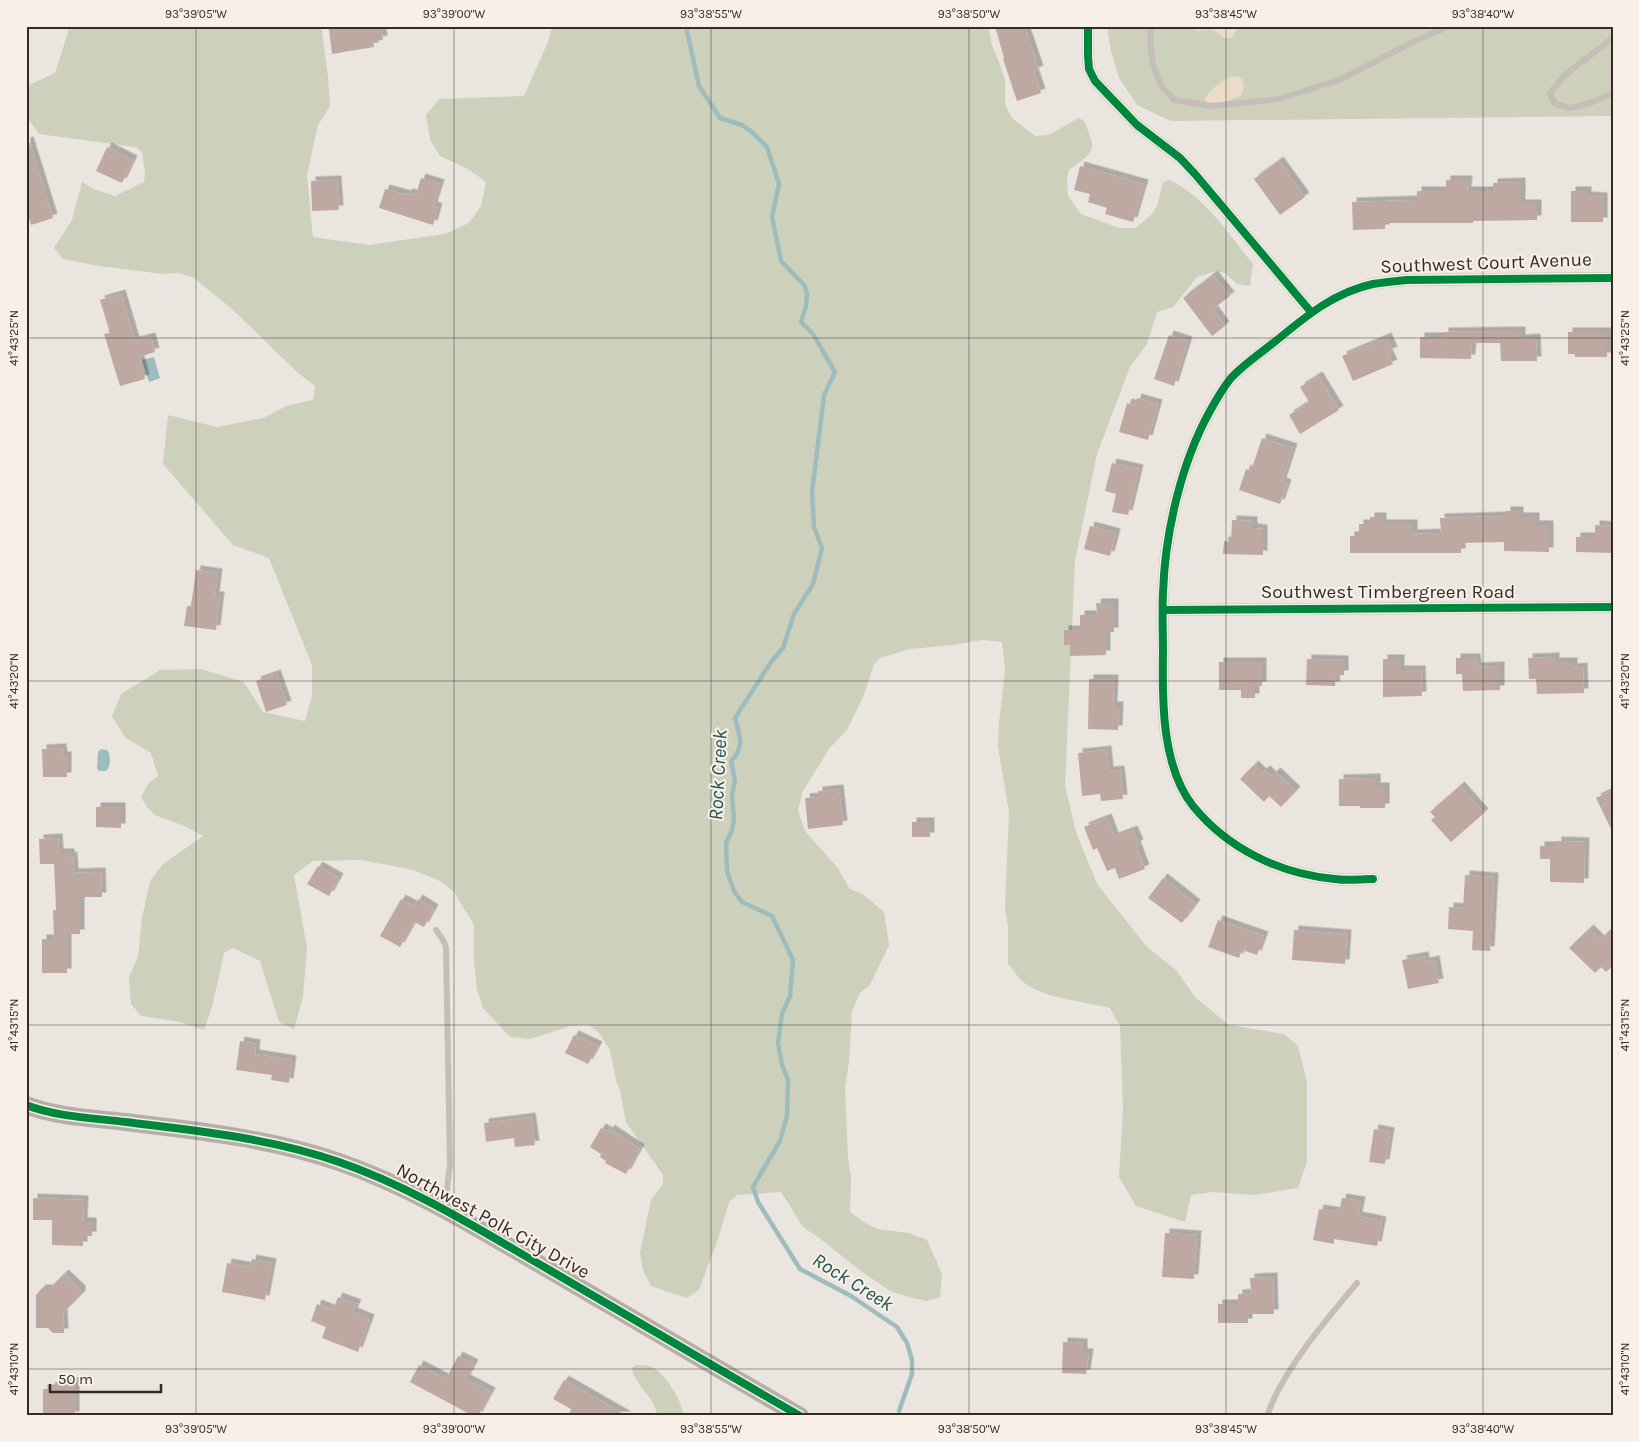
<svg xmlns="http://www.w3.org/2000/svg" width="1639" height="1442" viewBox="0 0 1639 1442" font-family="Karla,sans-serif">
<defs>
<filter id="shadow"><feDropShadow dx="4.5" dy="-4.5" stdDeviation="0" flood-color="#0004"/></filter>
</defs>
<rect width="100%" height="100%" fill="#ebe5e0"/>
<path fill="#cdd0bb" d="M70 26H319L322 31 328 77 330 106 318 125 307 175 313 237 369 245 445 234 469 223 481 206 486 182 468 169 440 156 430 140 426 115 439 99 524 96 548 42 552 26H988L992 45 999 62 1005 80V104L1012 118 1035 136 1048 135 1079 118 1084 121C1097 152 1096 150 1069 170L1067 180 1068 196 1081 214 1119 228H1136L1152 214 1157 206 1163 182 1170 180C1207 199 1227 232 1253 264L1250 286 1237 284 1225 273 1216 271 1197 277 1173 307 1157 312 1147 344 1130 367 1097 454 1075 561 1065 786 1076 832 1097 884 1147 947 1176 970 1195 997 1229 1025 1284 1034 1298 1046 1307 1082V1162L1298 1188 1254 1195 1213 1192 1191 1195 1185 1222 1136 1206 1119 1177 1123 1109 1120 1026 1110 1008C1086 1002 1042 998 1023 982 1017 977 1013 969 1008 964V926L1005 907 1009 812 998 747 999 723 1005 670 1002 642 982 640 953 645 910 649 880 658 874 664 864 695 847 730 829 749 803 791 798 810 805 831 837 867 850 889 863 894 884 912 889 945 870 985 860 993 852 1011 849 1062 845 1087 848 1157 851 1177 850 1212 864 1222 877 1229 909 1233 927 1240 942 1274 940 1297 927 1301 912 1298 890 1291 858 1269 818 1237 803 1227 781 1192 737 1195 729 1202 718 1239 699 1290 687 1298 651 1286 643 1270 640 1253 651 1200 663 1184V1175L626 1122 620 1090 616 1081 610 1050 599 1033 589 1025 571 1026 530 1039 510 1037 483 1008 477 990 474 962V925L454 892 440 881 413 870 362 860 313 861 294 875 307 948 303 997 294 1029 279 1022 260 961 233 948 224 953 212 1007 204 1030 180 1022 141 1016 131 1004 129 977 138 957 142 918 150 881 163 864 203 836 187 827 155 815 147 807 141 797 148 784 158 776 151 753 126 738 112 717 121 694 160 670 201 669 244 682 263 712 305 721 312 696V665L269 558 233 545 163 464 168 415 217 427 264 418 286 406 313 400 315 386 298 373 233 310 194 278 179 273 163 274 99 266 63 259 54 248 72 220 82 182 94 189 115 196 144 182 145 172 142 152 135 147 39 134 26 116 27 86 55 73Z
M1107 26H1613V116L1171 121 1137 105 1119 78 1111 51Z
M636 1365C641 1365 647 1365 652 1367 666 1374 682 1401 684 1416H657C655 1396 635 1387 632 1368Z"/>
<path fill="#eadcc7" d="M1192 26H1238L1233 37 1227 39C1222 37 1218 32 1213 30 1205 28 1200 33 1193 29Z
M1233 76 1240 77C1245 84 1245 89 1240 96L1219 104 1207 102 1205 99C1210 89 1222 80 1233 76Z"/>
<path fill="#9dbcbb" d="M154 357 160 378 149 382 142 360Z
M101 749 107 750C111 754 111 767 106 771H99L97 769 98 752Z"/>
<g fill="none" stroke-linecap="round" stroke-linejoin="round">
<path stroke="#9dbcbb" stroke-width="4.5" d="M686 26 699 86 720 118 742 125 752 132 767 147 779 184 772 217 781 261 805 286 807 295 806 306 801 322 813 334 835 372 824 395 812 492 814 527 822 548 813 584 794 614 783 648 771 662 735 718C740 736 745 747 731 761L735 781 732 795 734 820 732 830 726 843 727 871 734 891 742 902 772 916 793 960 790 996 782 1014 778 1043 782 1065 788 1080 787 1116 780 1141 753 1187 758 1202 800 1269 851 1296 897 1327 907 1343 912 1360V1374L899 1411"/>
</g>
<path fill="#bea9a2" filter="url(#shadow)" d="M332 26H381L383 40 373 41 374 47 332 54 329 29H332Z
M995 26H1024L1039 70 1034 72 1041 93 1017 101 1003 59 1004 58Z
M29 141 53 218 31 225 26 209V142Z
M107 147 133 160 122 183 96 171Z
M1279 161 1305 197 1280 215 1254 179Z
M1080 166 1144 184 1133 222 1105 214 1107 208 1088 202 1090 194 1074 190Z
M421 178 440 184 433 206 438 208 433 225 379 208 385 189 407 195 408 193 416 195Z
M337 180 339 210 312 211 311 181Z
M1446 180H1468L1467 191H1493V183L1521 182V204H1537V220L1473 221V223H1385V229L1353 230 1352 202 1417 200V191H1446Z
M1571 191H1587V196L1603 197V222H1571Z
M1213 275 1230 296 1213 309 1225 326 1212 336 1183 298Z
M121 294 135 341 151 337 155 352 139 357 145 379 120 386 104 334 110 333 100 300Z
M1521 331V339L1536 338 1537 361H1501L1500 343H1472L1471 359 1420 358V337H1444V332Z
M1568 332H1607V357H1575V354H1568Z
M1169 335 1188 341 1174 386 1154 379Z
M1387 337 1393 351 1388 353 1393 364 1353 381 1342 356Z
M1318 376 1339 410 1300 434 1289 415 1309 402 1300 387Z
M1137 398 1158 404 1148 440 1119 432 1127 403 1135 405Z
M1262 438 1293 448 1282 482 1287 484 1280 504 1239 490 1246 469 1251 471Z
M1112 463 1139 469 1128 515 1112 512 1116 494 1105 491Z
M1506 511H1519V517H1535V525H1549V552L1504 551V542L1461 543V553H1350V536H1359V524H1370V517H1382V524H1413V534L1441 533 1440 518 1506 516Z
M1232 520 1253 521V528L1263 529V555L1223 554 1224 541 1231 542Z
M1595 525 1613 526V553L1576 552V537H1595Z
M1090 526 1116 533 1110 556 1084 549Z
M196 570 218 573 215 596H220L216 630 184 626 187 606H191Z
M1096 603H1114V632H1106V655L1070 656V645H1064V630H1080V615H1097Z
M1555 657V662H1573V668L1583 667 1584 693 1537 694 1536 679H1529L1528 658Z
M1456 658H1476L1477 667 1500 666V690L1463 691 1462 674H1456Z
M1307 659 1344 660V675H1336L1335 686 1306 685Z
M1383 659H1400V670H1421L1422 696 1383 697Z
M1219 662H1262V686H1255V698H1241V690H1219Z
M276 674 287 705 266 712 256 681Z
M1089 679H1114L1113 706H1119L1118 730 1088 729Z
M62 748 63 756H67V777H43L42 749Z
M1107 750 1109 771 1120 770 1123 799 1101 801 1100 794 1082 796 1078 753Z
M1254 765 1262 773 1266 770 1272 776 1276 772 1296 791 1281 807 1269 796 1264 802 1240 779Z
M1376 778V787H1385V808H1360V806H1339V779Z
M1460 786 1484 813 1451 842 1431 820 1435 817 1430 812Z
M839 789 843 825 808 829 805 798 818 797V791Z
M1613 790V833L1596 798Z
M96 807H121V828L96 827Z
M1107 818 1114 837 1133 830 1139 844 1136 845 1145 869 1119 879 1115 868 1107 871 1097 848 1093 850 1084 827Z
M912 822H930V837H912Z
M58 838 59 853H70V857L73 856 74 873 101 872 102 897H80V934H67V973H42V939H54L53 910H56L54 864H40L39 839Z
M1557 841 1585 842 1584 883 1550 882V859H1540V846H1557Z
M318 866 339 878 329 896 307 884Z
M1465 875 1494 877 1490 951 1472 950 1473 931 1448 929 1449 907 1463 908Z
M1163 878 1196 904 1182 923 1148 898Z
M401 899 414 906 418 899 434 909 424 927 414 922 400 947 380 936Z
M1218 920 1264 936 1257 955 1242 950 1239 958 1208 947Z
M1613 927V966L1606 972 1601 967 1595 973 1569 948 1589 929 1600 940Z
M1294 930 1347 934 1345 964 1292 960Z
M1424 956 1425 962 1435 960 1439 983 1408 989 1402 960Z
M574 1035 598 1046 588 1064 565 1053Z
M240 1041 256 1044 255 1054 292 1060 289 1083 271 1080 272 1075 236 1070Z
M531 1117 535 1145 515 1147 514 1138 486 1142 484 1123Z
M601 1128 609 1132 610 1129 640 1149 626 1174 605 1163 606 1161 600 1157 601 1154 590 1147Z
M1374 1129 1390 1132 1385 1164 1369 1162Z
M33 1198 84 1200 83 1222H92V1236H83V1246L52 1245V1220H33Z
M1342 1198 1361 1201 1358 1216 1382 1221 1377 1246 1334 1239V1244L1313 1240 1319 1209 1339 1212Z
M1165 1233 1197 1235 1194 1279 1162 1277Z
M252 1259 272 1263 265 1300 222 1292 227 1263 250 1267Z
M64 1274 81 1290V1295L63 1313 64 1333H53L48 1328H36V1295L41 1289H49Z
M1273 1277 1274 1314H1248V1323H1218V1304H1238V1294L1251 1293 1250 1278Z
M338 1297 357 1304 353 1312 370 1319 358 1352 322 1338 326 1327 311 1321 317 1304 333 1310Z
M1063 1342 1083 1343V1353H1089L1086 1374 1062 1373Z
M458 1356 474 1364 466 1379 491 1392 478 1416H473L410 1382 419 1365 446 1379Z
M564 1380 627 1416H568L571 1409 553 1399Z
M55 1382H75V1416H43V1389H55Z"/>
<g fill="none" stroke-linecap="round" stroke-linejoin="round">
<path stroke="#c4bdb8" stroke-width="6" d="M1151 26 1150 40 1153 65 1162 87 1174 100 1212 106 1279 99 1339 80 1419 39 1450 26
M1613 38 1566 74 1550 93 1555 104 1570 108 1590 103 1613 93
M436 930 443 940 446 947 450 1164 445 1207
M1267 1416C1282 1371 1326 1320 1357 1283"/>
<path stroke="#c4bdb8" stroke-width="12" d="M1088 26V56L1089 69 1095 81 1137 125 1180 158 1195 174 1311 312
M1163 610 1613 607
M1373 879C1361 879 1347 881 1335 879 1280 874 1228 849 1193 806 1162 767 1162 701 1163 653 1163 633 1162 613 1163 593 1165 533 1181 463 1210 411 1216 400 1223 388 1231 378 1244 364 1262 352 1277 340 1306 316 1335 292 1373 284 1384 282 1396 281 1407 280L1613 278"/>
<path stroke="#b5aea9" stroke-width="18" d="M26 1105C57 1117 93 1118 126 1122 198 1131 270 1138 339 1162 412 1187 480 1230 546 1268 631 1318 715 1367 800 1416"/>
<g stroke="#f8efe7" stroke-width="11">
<path id="cycleway" d="M1088 26V56L1089 69 1095 81 1137 125 1180 158 1195 174 1311 312
M1163 610 1613 607
M1373 879C1361 879 1347 881 1335 879 1280 874 1228 849 1193 806 1162 767 1162 701 1163 653 1163 633 1162 613 1163 593 1165 533 1181 463 1210 411 1216 400 1223 388 1231 378 1244 364 1262 352 1277 340 1306 316 1335 292 1373 284 1384 282 1396 281 1407 280L1613 278
M26 1105C57 1117 93 1118 126 1122 198 1131 270 1138 339 1162 412 1187 480 1230 546 1268 631 1318 715 1367 800 1416"/>
</g>
<use href="#cycleway" stroke="#00873e" stroke-width="8"/>
</g>
<path fill="none" stroke="#342b27" stroke-width="1" stroke-opacity="0.45" d="M196 26V1416M454 26V1416M711 26V1416M969 26V1416M1226 26V1416M1483 26V1416M26 338H1613M26 681H1613M26 1025H1613M26 1369H1613"/>
<g text-anchor="middle" dominant-baseline="central" stroke-width="4" stroke-linejoin="round" paint-order="stroke">
<g font-size="19" fill="#342b27" stroke="#f8efe7">
<text transform="translate(1486 263) rotate(-2)">Southwest Court Avenue</text>
<text x="1388" y="592">Southwest Timbergreen Road</text>
<text transform="translate(493 1221) rotate(29)">Northwest Polk City Drive</text>
</g>
<g font-size="20" font-style="italic" fill="#1f5253" stroke="#f8efe7">
<text transform="translate(718 775) rotate(-87)">Rock Creek</text>
<text transform="translate(853 1282) rotate(32)">Rock Creek</text>
</g>
</g>
<rect width="1639" height="1442" fill="none" stroke="#f8efe7" stroke-width="55"/>
<path d="M50 1384v8h111v-8" fill="none" stroke="#342b27" stroke-width="2.5"/>
<text x="58" y="1384" font-size="15" fill="#342b27" stroke="#f8efe7" stroke-width="4" paint-order="stroke">50 m</text>
<rect x="28" y="28" width="1584" height="1386" fill="none" stroke="#342b27" stroke-width="2"/>
<g font-size="12" text-anchor="middle" fill="#342b27">
<text x="196" y="18">93°39'05"W</text>
<text x="454" y="18">93°39'00"W</text>
<text x="711" y="18">93°38'55"W</text>
<text x="969" y="18">93°38'50"W</text>
<text x="1226" y="18">93°38'45"W</text>
<text x="1483" y="18">93°38'40"W</text>
<text transform="translate(14 338) rotate(-90)" y="4">41°43'25"N</text>
<text transform="translate(1625 338) rotate(-90)" y="4">41°43'25"N</text>
<text transform="translate(14 681) rotate(-90)" y="4">41°43'20"N</text>
<text transform="translate(1625 681) rotate(-90)" y="4">41°43'20"N</text>
<text transform="translate(14 1025) rotate(-90)" y="4">41°43'15"N</text>
<text transform="translate(1625 1025) rotate(-90)" y="4">41°43'15"N</text>
<text transform="translate(14 1369) rotate(-90)" y="4">41°43'10"N</text>
<text transform="translate(1625 1369) rotate(-90)" y="4">41°43'10"N</text>
<text x="196" y="1433">93°39'05"W</text>
<text x="454" y="1433">93°39'00"W</text>
<text x="711" y="1433">93°38'55"W</text>
<text x="969" y="1433">93°38'50"W</text>
<text x="1226" y="1433">93°38'45"W</text>
<text x="1483" y="1433">93°38'40"W</text>
</g>
</svg>
